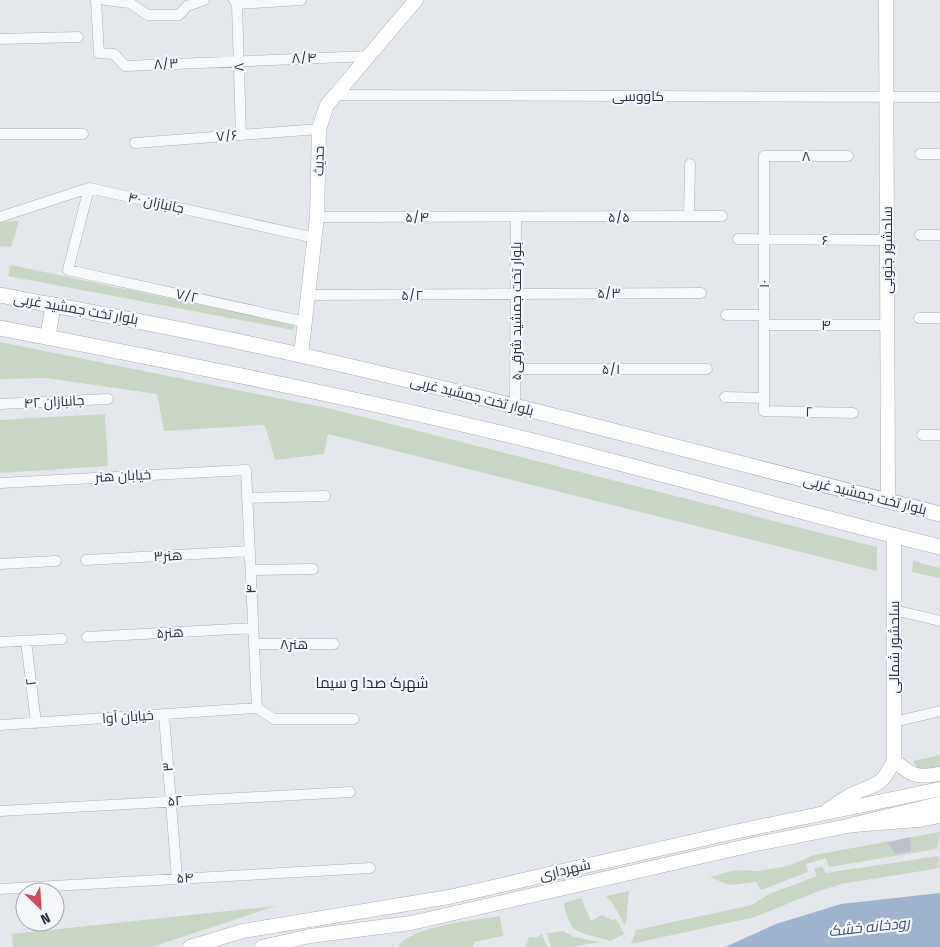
<svg xmlns="http://www.w3.org/2000/svg" width="940" height="947" viewBox="0 0 940 947" font-family="'Fira Sans Condensed',Cairo,sans-serif">
<rect width="100%" height="100%" fill="#e4e7ec"/>
<path fill="#c9d6c5" d="M19 221 11 247 0 246V222Z
M11 265 295 325 293 330 8 276Z
M0 342 327 408 877 547V571L328 434 324 454 275 460 265 425 164 431 157 394 46 378 0 379Z
M105 414 108 466 0 473V420Z
M913 561 940 568V578L912 572Z
M940 755V767L920 771 913 761Z
M940 832 937 849 829 867 826 858 806 864 808 872 761 890 756 882 729 885 710 877 735 870 757 871 788 866 814 855Z
M938 856 940 868 841 884 816 892 755 917 631 944 636 930 752 905 769 894 817 876 814 869 822 866 826 873Z
M629 891 626 923 624 924 612 902 606 896Z
M581 898 591 921 602 915 612 920 616 919 624 934 610 941C581 931 570 938 564 903Z
M276 906 152 947H13L12 934Z
M500 916 503 936 474 942 473 947H398C410 926 476 920 500 916Z
M563 931 574 937 599 942 572 947H551L547 933Z
M542 934 547 947H526L529 937 536 938Z"/>
<path fill="#9fb4cc" d="M940 893V947H725L776 924 841 904Z"/>
<path fill="#bbc0ca" d="M910 837 911 851 896 854 888 843Z"/>
<g fill="none" stroke-linecap="round" stroke-linejoin="round">
<g stroke="#a9aeb7" stroke-width="11">
<path id="street" d="M96 0 99 53 114 54 125 66 369 56
M105 0 130 3 148 15H179L187 6 204 0
M234 0 237 4 241 135
M237 4 301 0
M0 39 78 37
M336 95 940 97
M0 134H83
M135 143 319 129
M920 154H940
M848 156H764V411L853 413
M89 188 68 270 305 322
M689 216 690 164
M0 217 89 188 315 238
M317 217 722 216
M920 235H940
M738 239 887 240
M308 295 701 293
M726 315H764
M919 318H940
M764 325H887
M516 369H707
M725 397 764 398
M0 404 108 399
M515 406 516 217
M922 435H940
M0 483 246 470 257 708
M247 498 325 496
M86 560 250 551
M0 564 56 561
M251 570 313 569
M894 610 940 621
M87 637 253 628
M26 641 36 723
M0 642 62 639
M254 644H334
M257 708 274 719H354
M164 715 177 879
M894 722 940 711
M0 725 257 708
M0 811 350 792
M0 889 370 868"/>
</g>
<g stroke="#a9aeb7" stroke-width="15">
<path id="secondary" d="M886 0 888 501
M301 355 317 217 319 129 327 105 416 0
M894 535V760
M828 810C835 805 843 799 851 795 876 782 881 789 894 760 911 776 917 778 940 774
M190 947 243 931 449 897 734 832 940 789
M262 947 310 936 411 923 756 844 853 825 918 820 940 816"/>
</g>
<g stroke="#a3abb8" stroke-width="16">
<path id="primary" d="M0 295C100 314 200 332 300 355 514 403 727 461 940 514
M0 328C172 361 343 395 513 436 656 471 797 512 940 547
M48 337 53 305
M853 825 940 804"/>
</g>
<use href="#street" stroke="#f7f8fa" stroke-width="10"/>
<use href="#secondary" stroke="#fff" stroke-width="14"/>
<use href="#primary" stroke="#fff" stroke-width="15"/>
</g>
<g text-anchor="middle" dominant-baseline="central" stroke-width="4.5" stroke-linejoin="round" paint-order="stroke">
<g font-size="14" fill="#2b3445" stroke="#f4f6f9">
<text transform="translate(304 58) rotate(-2)">۸/۴</text>
<text transform="translate(166 64) rotate(-3)">۸/۳</text>
<text transform="translate(239 67) rotate(-92)">۸</text>
<text x="638" y="96">کاووسی</text>
<text transform="translate(227 136) rotate(-4)">۷/۶</text>
<text x="806" y="156">۸</text>
<text transform="translate(319 161) rotate(-89)">حدیث</text>
<text transform="translate(156 203) rotate(12)">۴۰ جانبازان</text>
<text x="417" y="217">۵/۴</text>
<text x="619" y="217">۵/۵</text>
<text x="825" y="240">۶</text>
<text transform="translate(887 250) rotate(-90)">سلحشور جنوبی</text>
<text transform="translate(764 284) rotate(-90)">۱۰</text>
<text x="609" y="293">۵/۳</text>
<text x="412" y="295">۵/۲</text>
<text transform="translate(187 296) rotate(12)">۷/۲</text>
<text transform="translate(76 309) rotate(10)">بلوار تخت جمشید غربی</text>
<text transform="translate(516 311) rotate(-90)">بلوار تخت جمشید شرقی۵</text>
<text x="826" y="325">۴</text>
<text x="611" y="369">۵/۱</text>
<text transform="translate(472 396) rotate(14)">بلوار تخت جمشید غربی</text>
<text transform="translate(54 402) rotate(-3)">۴۲ جانبازان</text>
<text transform="translate(809 412) rotate(1)">۲</text>
<text transform="translate(123 476) rotate(-3)">خیابان هنر</text>
<text transform="translate(865 495) rotate(14)">بلوار تخت جمشید غربی</text>
<text transform="translate(168 556) rotate(-3)">هنر۳</text>
<text transform="translate(251 589) rotate(-92)">۴</text>
<text transform="translate(170 633) rotate(-3)">هنر۵</text>
<text x="294" y="644">هنر۸</text>
<text transform="translate(894 647) rotate(-90)">سلحشور شمالی</text>
<text transform="translate(31 682) rotate(-97)">۲</text>
<text transform="translate(128 717) rotate(-4)">خیابان آوا</text>
<text transform="translate(168 767) rotate(-95)">۳</text>
<text transform="translate(175 801) rotate(-3)">۵۲</text>
<text transform="translate(565 870) rotate(-13)">شهرداری</text>
<text transform="translate(185 878) rotate(-3)">۵۴</text>
</g>
<g font-size="15" fill="#1d2536" stroke="#f4f6f9">
<text x="372" y="683">شهرک صدا و سیما</text>
</g>
<g font-size="15" font-style="italic" fill="#34527a" stroke="#f4f6f9">
<text transform="translate(869 927) rotate(-6)">رودخانه خشک</text>
</g>
</g>
<g transform="translate(40 907) rotate(155)"><circle r="24" fill="#f4f6f9" stroke="#a4a8b1"/>
<path d="M0-4L9 19L0 12L-9 19Z" fill="#d1495b"/>
<text y="-8" font-size="14" font-weight="bold" text-anchor="middle" fill="#2b3445">N</text>
</g>
</svg>
